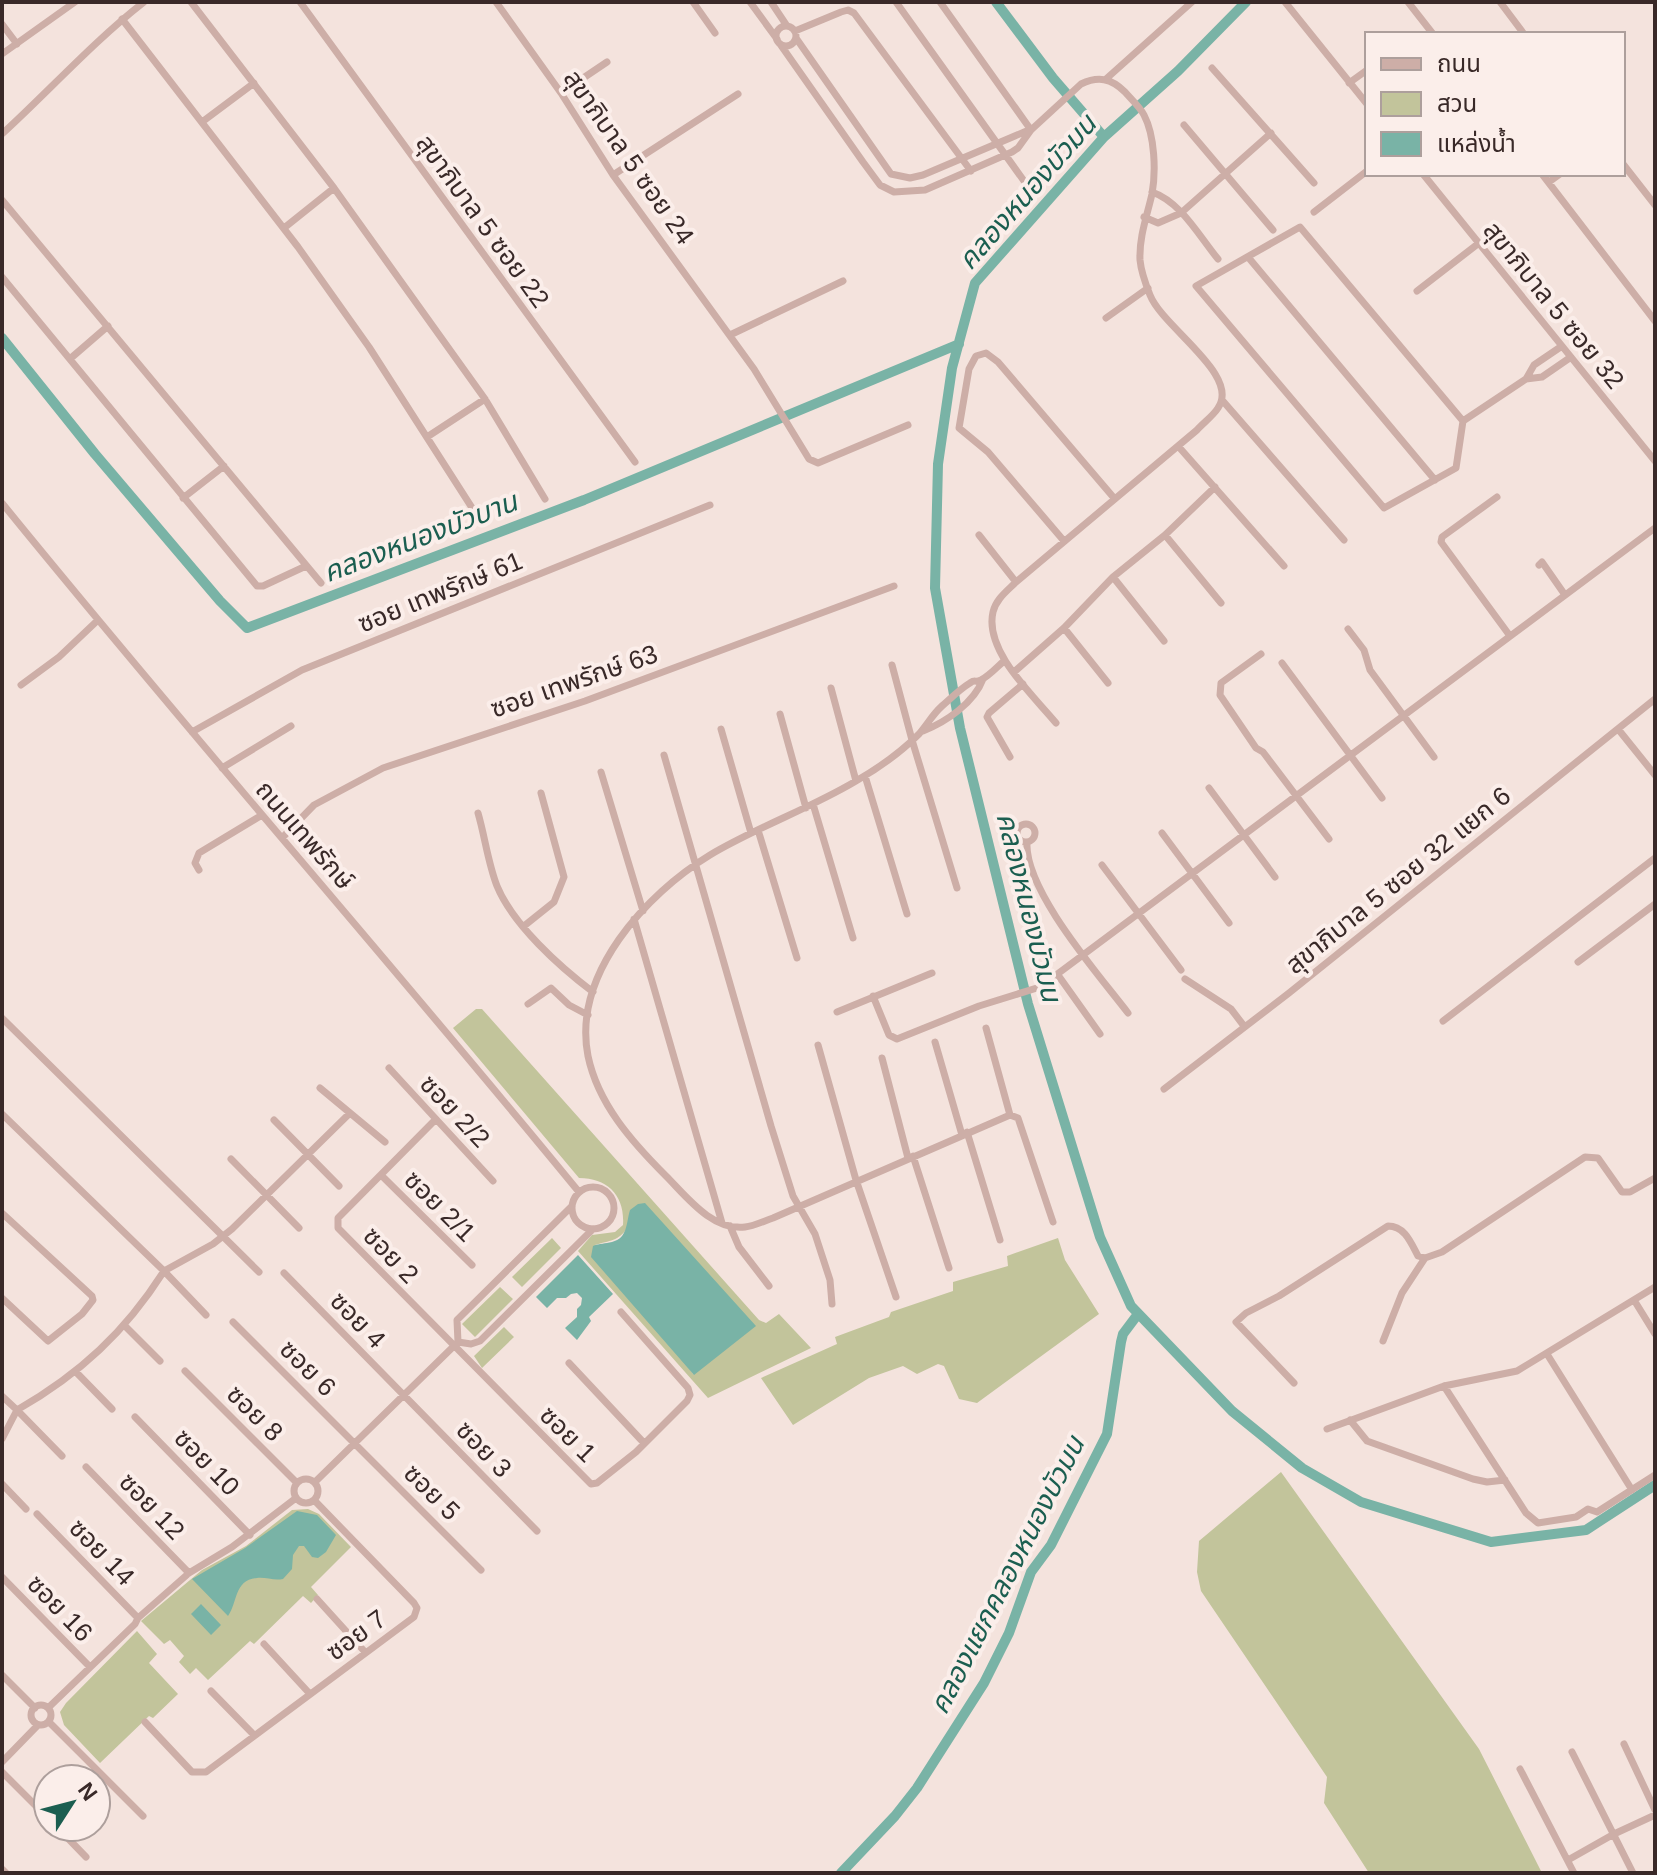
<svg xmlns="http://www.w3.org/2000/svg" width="1657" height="1875" viewBox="0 0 1657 1875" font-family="Arial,'Noto Sans Thai',sans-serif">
<rect width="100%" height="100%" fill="#f4e3dd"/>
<path fill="#c2c49b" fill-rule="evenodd" d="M476 1009H482L759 1320 766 1323 779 1314 811 1348 708 1398 578 1251 592 1235 615 1232 623 1225C625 1196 608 1178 579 1178L453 1028ZM628 1227 694 1375 595 1245C610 1240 618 1242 628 1227Z
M552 1238 561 1248 522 1287 512 1277Z
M1058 1238 1065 1260 1099 1314 977 1403 959 1399 944 1366 938 1364 917 1374 903 1366 869 1378 793 1425 761 1378 837 1344 835 1337 889 1317 891 1312 953 1291V1282L1008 1266 1007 1256Z
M500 1287 513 1299 475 1337 462 1324Z
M504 1327 514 1337 482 1368 474 1356Z
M1281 1472 1479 1749 1542 1873H1369L1324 1803 1327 1777 1201 1591 1197 1572 1199 1541Z
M308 1509 319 1514 351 1547 311 1587 318 1595 311 1603 303 1596 254 1644 250 1641 208 1680 196 1668 190 1674 179 1662 184 1656 170 1640 164 1644 141 1621 202 1570 246 1546 292 1510Z
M137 1631 157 1654 149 1663 178 1694 153 1718 149 1716 100 1763 64 1725 60 1712 66 1703Z"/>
<path fill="#79b3a6" d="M645 1203 756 1326 694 1375 591 1257 593 1246C600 1243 605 1244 612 1242 628 1238 626 1223 630 1210L638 1204Z
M578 1255 613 1294 589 1317 591 1321 577 1340 565 1328 577 1317V1309L581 1305 582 1298 577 1293 571 1294 566 1298H557L547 1308 536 1297Z
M297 1511 317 1515 336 1535 326 1552 318 1558 312 1557 304 1546H299L293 1555 292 1569 283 1579C274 1581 266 1577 257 1578 234 1580 238 1602 228 1616L192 1579 245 1548Z
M201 1604 221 1625 211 1635 191 1614Z"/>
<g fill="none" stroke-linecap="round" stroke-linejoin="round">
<path stroke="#79b3a6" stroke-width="10" d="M996 2 1053 78 1104 137
M1246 2 1178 71 1104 137 975 283 952 368 938 464 935 588 960 728 1028 1004 1100 1237 1131 1306 1232 1411 1302 1468 1361 1502 1491 1542 1586 1530 1655 1485
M2 338 95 454 220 601 247 628 584 500 959 344
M841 1873 895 1816 917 1788 984 1683 1009 1633 1031 1572 1051 1545 1107 1434 1121 1342 1123 1334 1138 1314"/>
<path stroke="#cdaea7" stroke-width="7" d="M191 2 334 188 485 399 545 499
M300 2 635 462
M496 2 561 93 613 175 754 369 809 459 818 463 908 425
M693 2 715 33
M750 2 777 39
M771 2 787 26
M896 2 1029 188
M940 2 1031 130
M1285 2 1367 104
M1408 2 1433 34
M1500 2 1524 34
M122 19 298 247 369 347 476 514
M2 24 17 44
M776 36a10 10 0 1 1 20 0a10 10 0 1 1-20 0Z
M795 31 841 12 848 10 854 13 971 171
M796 38 891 174 910 178 923 175 1029 130
M780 44 863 162 880 185 894 192 925 190 1012 152 1018 148 1031 130 1081 84C1098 76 1111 78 1125 92 1131 99 1140 107 1144 115 1155 136 1156 172 1152 194 1147 216 1139 237 1140 260 1141 271 1146 285 1150 295 1163 328 1241 375 1218 408 1213 416 1203 423 1197 430L1016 582C1007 591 996 599 993 612 984 651 1033 695 1056 723
M2 54 75 2
M1212 68 1314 183
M1106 79 1192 2
M1349 83 1367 70
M561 93 607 62
M202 122 254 83
M1184 125 1273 230
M2 134C50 90 93 42 144 2
M1623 164 1655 205
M1423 174 1655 461
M1542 174 1655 321
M613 175 738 94
M1549 182 1560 174
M1152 192C1181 202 1199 236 1218 259
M2 200 321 583
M1314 212 1367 171
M1144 217 1158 223 1181 213 1271 133
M284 228 334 188
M1248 257 1435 480
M2 277 257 586H263L306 566
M1417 291 1479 243
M1106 318 1148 288
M730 335 843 281
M1562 346 1534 365 1526 379 1542 377 1571 357
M71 358 108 326
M1222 400 1344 540
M1463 421 1300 227 1196 286 1384 508 1456 468 1463 421 1526 379
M427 437 485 399
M1178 446 1284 566
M1497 497 1442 537 1441 542 1510 636
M183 498 224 466
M2 503C191 736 389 960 579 1192
M979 535 1016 582
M1165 535 1221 603
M1064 541 988 452 959 428 969 369 976 356 986 353 998 362 1114 498
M1539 565 1542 562 1565 595
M1113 577 1164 641
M1064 628 1108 683
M1348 629 1364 650 1370 670 1434 757
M1261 654 1221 683 1220 695 1256 748 1263 752 1329 839
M1004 661C997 667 989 676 981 680 974 683 976 679 970 683 960 689 950 699 942 706 932 715 927 725 919 734 902 751 877 769 856 781 809 809 757 827 710 855 646 894 572 974 588 1056 598 1104 632 1142 666 1176 686 1196 712 1231 745 1227 754 1226 764 1221 773 1218L1010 1115 1018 1118 1053 1222
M1282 663 1382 798
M892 665 912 740 957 888
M1014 672 1064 628 1113 577 1165 535 1215 487
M21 685 59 657 98 620
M831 688 856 781
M780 714 806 808
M721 729 751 833
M1618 729 1655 775
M923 731C946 722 974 703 983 679
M192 732 302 670 710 505
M664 755 771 1126 793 1196 815 1234 830 1280 832 1304
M1010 757 987 717 989 713 1023 684
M222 768 291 726
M601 772 643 911
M865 776 907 914
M1209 788 1275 877
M813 804 853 938
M478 813C485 837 488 863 497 886 513 925 560 967 593 992
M1017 833a9 9 0 1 1 18 0a9 9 0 1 1-18 0Z
M758 830 797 958
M1162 833 1229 923
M282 838 314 805 383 768 585 701 894 586
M1027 842C1024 890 1099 975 1128 1013
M1102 865 1181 970
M199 870 195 863 199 853 262 815
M634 919 722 1223
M524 926 554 902 564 877 541 793
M1578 962 1655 904
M1058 975 1100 1034
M1185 979 1231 1009 1244 1026
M873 996 889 1035 897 1039 979 1006 1040 987 1655 528
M528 1004 551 988 569 1005 588 1015
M837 1012 932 973
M2 1018 259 1272
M1443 1021 1655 858
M986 1028 1010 1115
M935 1042 962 1135
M818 1045 856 1180 896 1297
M882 1058 908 1158
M389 1068 493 1181
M320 1088 385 1142
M1164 1089 1289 993 1655 699
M2 1114 164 1271C125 1332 80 1374 17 1410L2 1396
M274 1120 339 1186
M435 1120 338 1218V1228L591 1484 597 1483 636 1452 687 1401 690 1395 688 1388 621 1312
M967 1132 1000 1240
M913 1156 949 1268
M231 1159 299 1228
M381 1175 472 1265
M572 1208a21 21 0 1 1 42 0a21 21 0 1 1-42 0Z
M2 1213 92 1296 93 1300 82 1314 48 1341 2 1298
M730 1226 739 1247 769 1286
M284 1273 537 1531
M1634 1300 1655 1334
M206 1315 164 1271 213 1244 232 1229 350 1113
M233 1322 481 1570
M125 1326 160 1361
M1383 1341 1402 1293 1425 1258
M458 1342 457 1320 572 1206
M458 1342 471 1344 480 1341 593 1229
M1547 1354 1632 1490
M569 1363 644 1443
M75 1371 112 1409
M185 1371 297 1483
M1294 1383 1236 1322 1246 1313 1279 1296 1388 1226C1405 1226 1411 1243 1418 1256L1425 1258 1442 1252 1585 1157 1598 1158 1622 1192H1630L1655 1178
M1444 1386 1526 1513 1538 1523 1576 1517 1588 1509 1597 1512 1655 1475
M135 1417 250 1535
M1350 1420 1367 1441 1473 1479 1487 1482 1505 1480
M1327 1429 1444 1386 1517 1371 1655 1287
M2 1439 17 1410 62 1456
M86 1467 189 1573
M294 1491a12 12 0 1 1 24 0a12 12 0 1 1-24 0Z
M315 1482 458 1342
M2 1484 26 1509
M37 1514 138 1618
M2 1577 90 1667
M317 1599 365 1652
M264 1644 310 1694
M2 1675 35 1708
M211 1691 254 1735
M31 1715a10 10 0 1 1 20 0a10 10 0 1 1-20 0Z
M48 1708 135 1624 138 1618 189 1573 232 1547 296 1498
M49 1722 143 1816
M145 1722 192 1772H206L414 1617 417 1608 414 1603 314 1500
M1624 1744 1655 1810
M1572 1752 1633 1873
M2 1762 38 1725
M1520 1769 1574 1873
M2 1772 48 1818
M57 1827 86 1857
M1568 1860 1614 1834 1655 1815
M2 1869 6 1873"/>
</g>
<g text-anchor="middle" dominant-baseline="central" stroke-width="8" stroke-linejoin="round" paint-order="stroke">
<g font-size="26" fill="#392928" stroke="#fbeeea">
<text transform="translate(629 157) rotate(55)">สุขาภิบาล 5 ซอย 24</text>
<text transform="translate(483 221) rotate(54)">สุขาภิบาล 5 ซอย 22</text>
<text transform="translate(1554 305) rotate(51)">สุขาภิบาล 5 ซอย 32</text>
<text transform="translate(440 592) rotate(-22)">ซอย เทพรักษ์ 61</text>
<text transform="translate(574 681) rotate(-19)">ซอย เทพรักษ์ 63</text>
<text transform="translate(305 835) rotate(49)">ถนนเทพรักษ์</text>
<text transform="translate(1398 880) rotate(-39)">สุขาภิบาล 5 ซอย 32 แยก 6</text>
<text transform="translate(455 1111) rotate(47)">ซอย 2/2</text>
<text transform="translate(440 1206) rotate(45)">ซอย 2/1</text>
<text transform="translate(391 1255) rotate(46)">ซอย 2</text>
<text transform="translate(358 1320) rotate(46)">ซอย 4</text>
<text transform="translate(308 1368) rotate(45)">ซอย 6</text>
<text transform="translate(255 1413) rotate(45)">ซอย 8</text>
<text transform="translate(568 1434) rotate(45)">ซอย 1</text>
<text transform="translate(484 1449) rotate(46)">ซอย 3</text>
<text transform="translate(207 1462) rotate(46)">ซอย 10</text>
<text transform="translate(432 1492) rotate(45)">ซอย 5</text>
<text transform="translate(152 1506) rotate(46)">ซอย 12</text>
<text transform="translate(102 1552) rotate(46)">ซอย 14</text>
<text transform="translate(60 1608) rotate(46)">ซอย 16</text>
<text transform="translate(356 1635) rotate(-36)">ซอย 7</text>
</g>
<g font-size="28" font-style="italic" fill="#1b5e50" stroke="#fbeeea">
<text transform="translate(1027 192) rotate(-49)">คลองหนองบัวมน</text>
<text transform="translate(420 537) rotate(-21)">คลองหนองบัวบาน</text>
<text transform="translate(1029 907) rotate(76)">คลองหนองบัวมน</text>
<text transform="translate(1007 1575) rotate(-63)">คลองแยกคลองหนองบัวมน</text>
</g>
</g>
<rect width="1657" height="1875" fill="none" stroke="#392928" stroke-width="8"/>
<rect x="1365" y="32" width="260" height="144" fill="#fbeeea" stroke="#ad9f9c" stroke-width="2"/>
<rect x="1381" y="58" width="40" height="12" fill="#cdaea7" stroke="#ad9f9c" stroke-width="2"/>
<text x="1437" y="72" font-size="24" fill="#392928">ถนน</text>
<rect x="1381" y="92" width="40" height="24" fill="#c2c49b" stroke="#ad9f9c" stroke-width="2"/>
<text x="1437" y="112" font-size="24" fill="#392928">สวน</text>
<rect x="1381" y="132" width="40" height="24" fill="#79b3a6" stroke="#ad9f9c" stroke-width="2"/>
<text x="1437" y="152" font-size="24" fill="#392928">แหล่งน้ำ</text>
<g transform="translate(72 1803) rotate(54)"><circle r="38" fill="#fbeeea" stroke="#ad9f9c" stroke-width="2"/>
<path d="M0-6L14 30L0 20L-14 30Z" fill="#1b5e50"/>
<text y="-12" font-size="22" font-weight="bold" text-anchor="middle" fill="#392928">N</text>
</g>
</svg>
